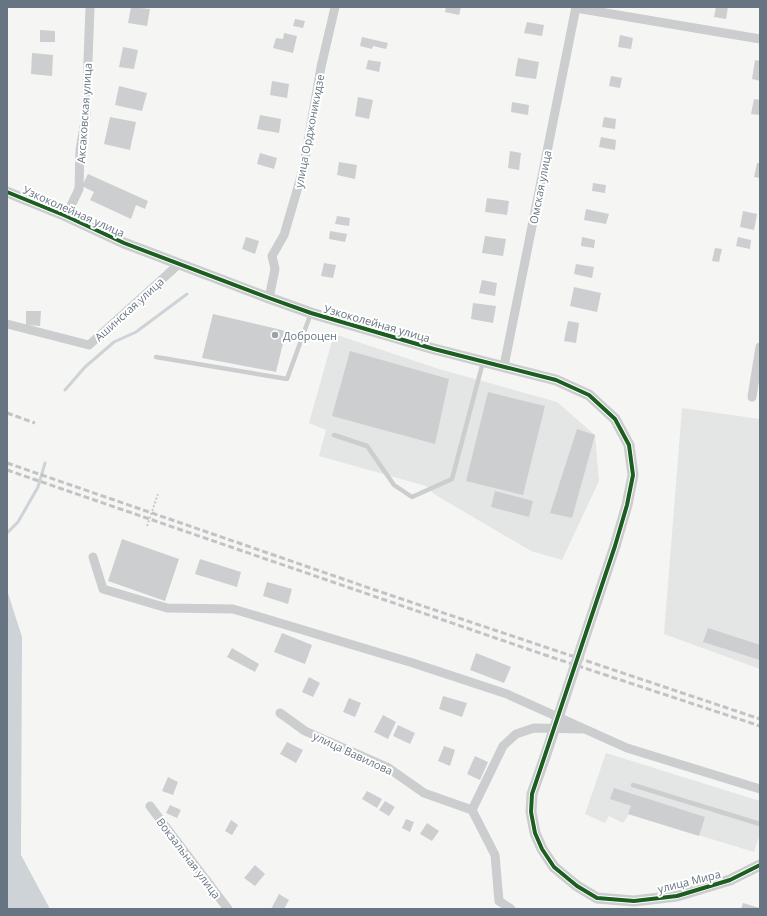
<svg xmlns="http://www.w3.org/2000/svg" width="767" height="916" viewBox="0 0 767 916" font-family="'Open Sans',sans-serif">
<rect width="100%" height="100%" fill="#f5f5f4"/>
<path fill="#e4e5e5" d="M334 334 439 369 557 402 595 435 599 481 562 560 531 551 434 494 426 486 319 456 326 430 309 423Z
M682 408 760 419V669L664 634Z
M606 753 760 801V833L754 852 629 814 623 823 609 816 605 823 585 814Z"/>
<path fill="#cdd3d7" d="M7 590 22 637 21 855 50 909H7Z"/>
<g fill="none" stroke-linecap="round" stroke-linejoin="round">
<path stroke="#cdd3d7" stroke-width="3" d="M65 390 85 367 114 342 136 332 187 294
M7 533 18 522 38 487 45 463"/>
</g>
<path fill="#cdcecf" d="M131 7 150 9 147 26 128 23Z
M446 7H461L459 15 445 12Z
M716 7H728L726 19 714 17Z
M295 19 305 21 303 28 293 26Z
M527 22 544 25 542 36 524 33Z
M40 30 55 31V42H40Z
M284 33 297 36 293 53 273 48 276 38 283 39Z
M620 35 633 38 631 49 618 47Z
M362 37 388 43 386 49 373 46 372 49 360 46Z
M123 47 138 50 134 69 119 67Z
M32 53 53 55 52 76 31 74Z
M518 58 539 62 536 79 515 76Z
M368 60 381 62 379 72 366 69Z
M755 60 760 61V81L752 79Z
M611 76 622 78 620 88 609 86Z
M272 81 289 84 287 98 270 95Z
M119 86 147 93 142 111 115 105Z
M358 97 373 100 369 119 355 116Z
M754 99 760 100V115L751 114Z
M512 102 529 105 528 115 511 112Z
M260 115 281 119 279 133 257 129Z
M110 117 136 122 130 150 104 144Z
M604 117 616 119 615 129 602 127Z
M601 137 616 140 615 150 599 147Z
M510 151 521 153 519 170 508 168Z
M260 153 277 158 274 169 257 164Z
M339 162 357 165 355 179 337 175Z
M757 163H760V178L754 177Z
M88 174 148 201 145 209 136 205 131 219 90 200 94 192 82 186Z
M593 183 606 185 605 193 592 191Z
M487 198 509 201 507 215 485 212Z
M586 209 609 214 606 224 584 220Z
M743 211 757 214 754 230 740 227Z
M337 216 350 218 349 226 335 224Z
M330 231 347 234 345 242 329 239Z
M485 236 506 239 503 256 482 253Z
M246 237 259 241 255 254 242 249Z
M582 237 595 240 594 248 581 246Z
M738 237 751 240 750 249 736 246Z
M715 248 722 249 719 262 712 261Z
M324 263 336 265 333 278 321 276Z
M576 264 594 267 592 278 574 274Z
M482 280 497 283 495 296 479 293Z
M574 287 601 293 597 312 570 306Z
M473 303 496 306 493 323 471 319Z
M26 311H41L40 326 26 325Z
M213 314 286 331 276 372 202 358Z
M568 321 579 323 576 343 564 341Z
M350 351 449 379 435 444 332 416Z
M488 392 545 406 523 495 466 481Z
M577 429 595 435 572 518 550 513Z
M495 491 533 501 529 517 491 507Z
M122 539 179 559 165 601 108 581Z
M200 559 241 572 237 587 195 574Z
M267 582 292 589 288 604 263 596Z
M708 628 760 645V660L703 642Z
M282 633 312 645 305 664 274 652Z
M232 648 259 664 255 672 227 657Z
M476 653 511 667 504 683 470 670Z
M309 677 320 683 313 697 302 692Z
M443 696 467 703 462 717 439 709Z
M349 698 361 703 355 717 343 712Z
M383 715 396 722 388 739 374 732Z
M398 725 415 733 410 744 393 736Z
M287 742 303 750 296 763 280 754Z
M444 746 455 750 450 766 438 761Z
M475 756 488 762 480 780 467 774Z
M168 777 178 782 173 795 162 791Z
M614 788 705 817 699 836 628 814 631 806 610 799Z
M367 791 382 799 377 808 362 799Z
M385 801 395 807 389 816 379 810Z
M170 805 181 810 177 818 166 813Z
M406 819 414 822 410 832 402 828Z
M231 820 238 825 232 835 225 831Z
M427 823 439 831 432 841 420 834Z
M255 865 265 874 255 886 244 878Z
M279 894 289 900 284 909H271Z
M743 903 760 908V909H741Z"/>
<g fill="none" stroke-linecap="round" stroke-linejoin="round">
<path stroke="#cacaca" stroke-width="2" stroke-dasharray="2 2" stroke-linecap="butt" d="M147 526 158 494"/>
<path stroke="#cbcdce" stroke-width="4.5" d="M156 357 287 379 311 313
M334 435 367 446 394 485 412 497 452 479 483 362
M633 785 760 824"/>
<path stroke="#cbcdce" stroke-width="9" d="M576 8 760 39
M66 216 79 189 80 150 86 115 90 7
M269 298 275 269 272 256 284 235 303 170 321 67 335 7
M7 324 89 345 179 264
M504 366 576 7
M752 397 760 347
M93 557 103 589 167 608 233 609 413 663 507 694 627 748 760 789
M280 713 305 731 387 767 424 793 472 810
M150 806 228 909
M499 901 495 855 472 810 503 746 516 734 534 728 581 729
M499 901 511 909"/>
<path stroke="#cbcdce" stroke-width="11" d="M7 192 66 216 124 243 269 298 311 313 434 349 556 380 589 395 615 419 629 445 633 475 627 505 615 546
M545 757 532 794 531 812 535 833 542 849 554 867 577 886 597 898 634 901 677 896 730 880 760 865"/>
<path stroke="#c2c3c4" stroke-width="3" stroke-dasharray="6 3" stroke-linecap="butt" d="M7 413 35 423
M7 463 375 590 760 719
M7 470 545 655 760 726"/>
<path stroke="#cbcdce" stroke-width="11" d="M545 757 615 546"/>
<g stroke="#fff" stroke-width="6">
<path id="cycleway" d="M7 192 66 216 124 243 269 298 311 313 434 349 556 380 589 395 615 419 629 445 633 475 627 505 615 546 532 794 531 812 535 833 542 849 554 867 577 886 597 898 634 901 677 896 730 880 760 865"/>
</g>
<use href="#cycleway" stroke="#1b5e20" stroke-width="4"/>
</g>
<circle fill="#99a2aa" stroke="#fff" stroke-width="1.5" cx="275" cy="335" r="4"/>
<g text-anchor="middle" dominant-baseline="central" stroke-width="4" stroke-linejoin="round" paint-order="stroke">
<g font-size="11" fill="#677582" stroke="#fff">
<text transform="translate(84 113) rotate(-86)">Аксаковская улица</text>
<text transform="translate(309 131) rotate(-79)">улица Орджоникидзе</text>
<text transform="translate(540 187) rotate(-79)">Омская улица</text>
<text transform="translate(74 211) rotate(24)">Узкоколейная улица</text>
<text transform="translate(129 309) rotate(-42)">Ашинская улица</text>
<text transform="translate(377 323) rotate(16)">Узкоколейная улица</text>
<text transform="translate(353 753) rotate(25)">улица Вавилова</text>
<text transform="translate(189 858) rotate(53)">Вокзальная улица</text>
<text transform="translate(689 881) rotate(-14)">улица Мира</text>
</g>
<g font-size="11" fill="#677582" stroke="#fff" text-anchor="start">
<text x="283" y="335">Доброцен</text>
</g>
</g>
<rect width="767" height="916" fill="none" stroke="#677582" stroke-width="16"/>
</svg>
